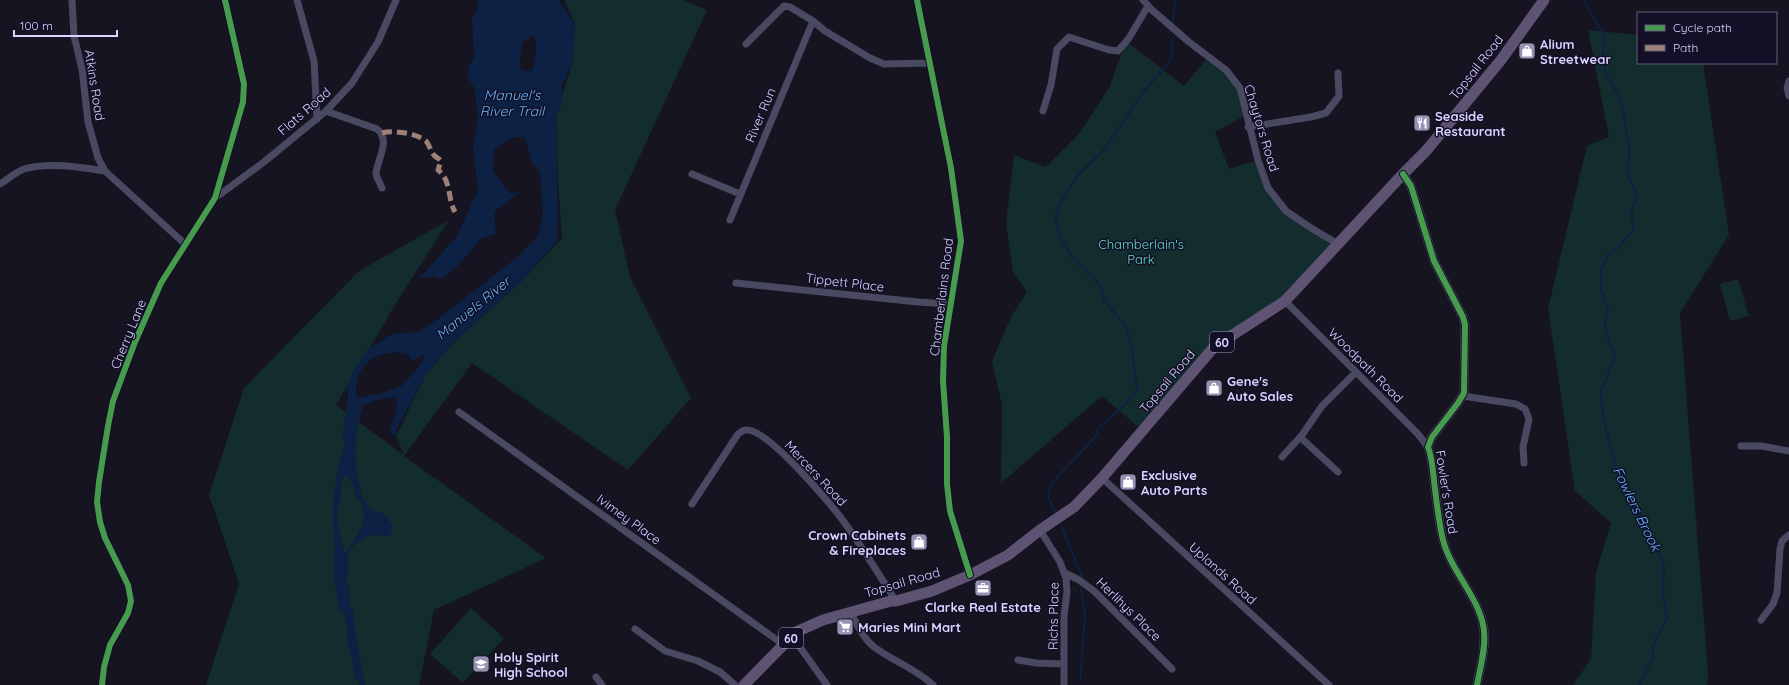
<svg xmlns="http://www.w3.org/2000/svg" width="1789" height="685" viewBox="0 0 1789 685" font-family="Quicksand,sans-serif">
<rect width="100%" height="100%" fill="#161421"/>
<path fill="#132c2d" d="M564 0H684L707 10 615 210 630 277 691 398 628 470 472 363 404 456 546 558 434 610 419 685H206L239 584 209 495 244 388 359 271 449 220 398 300 336 405 404 455 396 436 425 376 450 346 524 279 562 238 558 180 556 115 573 61 575 24Z
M1588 30 1638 35V63H1703L1729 235 1680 313 1708 674 1707 685H1573L1591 659 1596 573 1611 523 1575 491 1548 308 1587 146 1609 137Z
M1126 41 1184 86 1209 56 1240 88 1246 115 1215 132 1229 169 1258 160 1268 188 1286 211 1338 244 1285 301 1214 347 1143 431 1102 396 1001 483 1002 405 992 361 1011 317 1027 292 1013 272 1006 224 1014 155 1046 167 1079 134 1109 88Z
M1738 279 1749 316 1730 321 1720 284Z
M471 608 504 638 463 683 430 654Z"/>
<path fill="#0d2144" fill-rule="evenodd" d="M478 0H558L575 24 573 61 562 85V105L556 115 558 216 557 241 524 279 450 346 425 376 397 428 396 436 390 433 397 406 395 397 381 399 363 405C355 431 353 453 358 480 360 490 363 501 370 508 373 511 378 511 382 513 386 516 390 523 393 527L390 535C385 537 382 535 377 535 366 535 350 545 348 557 347 566 351 572 346 579L349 587 350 607 353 609 356 638 365 685H360L354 676 353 661 347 644V626L343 610 339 609 334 577 335 543 333 531V500L338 467 345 447 343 437 344 420 348 414 346 410 348 399 347 387 356 367 368 349 392 334 418 332 441 317 520 255 538 236 543 214 540 173 531 161 525 137 511 138 494 149 493 171 510 193 520 192 494 212 496 234 482 238 453 271 441 279 432 276 419 279 457 236 478 190 473 148 478 118 475 89 468 78 469 66 474 57 472 19 477 9ZM534 35C537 47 536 58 532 70L524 71 519 67 522 43ZM397 352 408 355 412 361 424 355 425 359 403 385 383 393 357 398C353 383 359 368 372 359 379 354 389 353 397 352ZM345 474C352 480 353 487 356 495 358 499 362 502 363 506 368 522 354 542 345 554L338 528 337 515 341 497V486Z"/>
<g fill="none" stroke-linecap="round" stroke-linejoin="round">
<path stroke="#0d2144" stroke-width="2" d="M1583 0 1604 35 1603 54 1606 75 1621 100 1630 153 1626 169 1637 196 1631 214 1634 229 1619 247 1609 253 1601 270V289L1608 311C1601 326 1609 341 1615 356L1601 392 1603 418 1617 470 1629 498 1664 564 1663 596 1667 618 1653 645V657L1639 685
M1172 24 1176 0
M1056 514 1048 497 1050 485 1095 437 1099 427 1124 406 1137 391 1132 350 1126 327 1104 300 1100 285 1072 257 1061 239 1055 216 1063 198 1079 174 1103 151 1145 90 1171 60 1173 37
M1062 528 1082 577
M1080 683 1085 615 1081 589"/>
<path stroke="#4a4962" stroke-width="7" d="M72 0 74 36 82 69 88 122 98 158 105 171
M297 0 314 61 317 119
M917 0 951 168 961 241 944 346 943 381 947 437V484L950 511 970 575
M1143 0 1152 10 1189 42 1226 70 1240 88 1258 160 1268 188 1286 211 1311 228 1338 244
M746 44 784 6 790 7 813 21 825 31 870 58 884 64 930 63
M1789 81 1787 88 1789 96
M326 111 377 129C391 140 378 158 376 173 376 177 380 183 382 188
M1043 111 1051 85 1057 49 1069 37 1109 50 1118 51 1129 38 1148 6
M1248 127 1311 117 1326 113 1339 96 1338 73
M692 174 740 194
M0 184C8 179 16 172 24 169 46 162 83 167 105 171L185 244
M215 198 264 162 326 111 352 83 378 42 396 0
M730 220 813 21
M736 283 918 302 951 304
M1285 301 1418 434 1428 447
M1463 396 1516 404 1525 409 1529 419 1523 447 1524 463
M459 412 784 645
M1300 437 1338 472
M1741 446H1761L1789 451
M1282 457 1302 435 1322 406 1356 372
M1102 478 1329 685
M692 504 738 434C741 432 743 430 746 430 766 427 832 505 844 522 863 548 879 575 896 601
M1040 530 1060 562 1066 578 1067 592 1064 616V685
M1065 573 1079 580 1094 591 1172 669
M850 611C856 623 863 638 874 647 893 661 916 669 933 685
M1761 620 1773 604 1777 593 1780 549 1782 541 1789 535
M635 629 665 651 698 661 720 672 735 685
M792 636 827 685
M1018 660 1036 663 1064 664
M596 677 602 685
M102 685 104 667 110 645 128 613 131 601 128 585 105 538 100 522 97 502 99 482 108 426 113 401 135 342 161 283 215 198 243 102 244 84 225 0"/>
<path stroke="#4a4962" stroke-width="9" d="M1403 174 1411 186 1434 261 1463 317 1465 325 1464 393 1458 403 1432 437 1428 447C1433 460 1433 475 1435 489 1437 506 1439 523 1443 540 1451 572 1481 599 1484 631 1486 649 1480 668 1477 685"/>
<path stroke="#5e5373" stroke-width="11" d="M744 685 796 632 823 620 891 601H896L932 591 970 575 1008 555 1040 530 1074 507 1102 478 1214 347 1285 301 1403 174 1426 151 1501 60 1544 0"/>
<path stroke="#9e8076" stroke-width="5" stroke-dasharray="10 5" stroke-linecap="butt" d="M382 133C394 130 416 133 426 141 430 145 430 151 434 155 436 158 439 158 441 161L438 170C452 181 447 198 455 212"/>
<g stroke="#130f26" stroke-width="8">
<path id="cycleway" d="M917 0 951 168 961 241 944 346 943 381 947 437V484L950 511 970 575
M1403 174 1411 186 1434 261 1463 317 1465 325 1464 393 1458 403 1432 437 1428 447C1433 460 1433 475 1435 489 1437 506 1439 523 1443 540 1451 572 1481 599 1484 631 1486 649 1480 668 1477 685
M102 685 104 667 110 645 128 613 131 601 128 585 105 538 100 522 97 502 99 482 108 426 113 401 135 342 161 283 215 198 243 102 244 84 225 0"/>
</g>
<use href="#cycleway" stroke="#469c4c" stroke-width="6"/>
</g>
<defs>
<g id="shop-square" transform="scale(0.9)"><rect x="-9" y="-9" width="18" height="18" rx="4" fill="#9591b1" stroke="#130f26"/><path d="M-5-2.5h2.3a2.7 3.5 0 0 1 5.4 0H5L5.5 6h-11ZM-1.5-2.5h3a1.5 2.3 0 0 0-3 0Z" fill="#fff"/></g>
<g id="restaurant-square" transform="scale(0.9)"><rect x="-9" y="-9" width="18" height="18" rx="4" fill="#9591b1" stroke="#130f26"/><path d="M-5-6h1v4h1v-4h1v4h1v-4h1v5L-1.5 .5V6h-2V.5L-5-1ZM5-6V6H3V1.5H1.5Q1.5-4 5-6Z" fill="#fff"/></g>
<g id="office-square" transform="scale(0.9)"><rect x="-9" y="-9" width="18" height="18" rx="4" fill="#9591b1" stroke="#130f26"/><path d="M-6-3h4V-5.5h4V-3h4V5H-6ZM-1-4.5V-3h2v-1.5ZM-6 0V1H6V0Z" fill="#fff"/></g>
<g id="supermarket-square" transform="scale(0.9)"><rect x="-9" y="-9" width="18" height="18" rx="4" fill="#9591b1" stroke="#130f26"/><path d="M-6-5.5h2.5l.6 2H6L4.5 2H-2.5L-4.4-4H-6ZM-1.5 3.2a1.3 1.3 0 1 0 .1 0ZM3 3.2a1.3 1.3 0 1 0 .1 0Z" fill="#fff"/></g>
<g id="school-square" transform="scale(0.9)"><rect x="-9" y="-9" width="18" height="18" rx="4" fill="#9591b1" stroke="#130f26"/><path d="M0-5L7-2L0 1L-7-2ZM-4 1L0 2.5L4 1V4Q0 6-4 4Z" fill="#fff"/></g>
</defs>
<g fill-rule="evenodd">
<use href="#shop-square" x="1527" y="51"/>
<use href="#restaurant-square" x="1422" y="123"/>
<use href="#shop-square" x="1214" y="388"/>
<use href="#shop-square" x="1128" y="482"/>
<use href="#shop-square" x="919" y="542"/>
<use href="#office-square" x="983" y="588"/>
<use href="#supermarket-square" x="845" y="627"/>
<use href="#school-square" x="481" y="664"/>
</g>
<g text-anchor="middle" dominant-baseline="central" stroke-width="3" stroke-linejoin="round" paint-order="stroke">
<g fill="#130f26" stroke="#9e99be" stroke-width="1">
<rect x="1210" y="332" width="24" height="20" rx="3"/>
<rect x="779" y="628" width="24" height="20" rx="3"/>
</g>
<g font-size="12" font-weight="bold" fill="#d9d4ff">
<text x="1222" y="342">60</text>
<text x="791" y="638">60</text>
</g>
<g font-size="13" font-weight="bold" fill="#d9d4ff" stroke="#130f26" text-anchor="start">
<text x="1540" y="44">Alium<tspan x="1540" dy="15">Streetwear</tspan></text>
<text x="1435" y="116">Seaside<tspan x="1435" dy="15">Restaurant</tspan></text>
<text x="1227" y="381">Gene's<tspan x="1227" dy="15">Auto Sales</tspan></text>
<text x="1141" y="475">Exclusive<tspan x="1141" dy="15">Auto Parts</tspan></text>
<text x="906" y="535" text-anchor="end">Crown Cabinets<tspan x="906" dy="15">&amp; Fireplaces</tspan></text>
<text x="983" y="607" text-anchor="middle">Clarke Real Estate</text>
<text x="858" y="627">Maries Mini Mart</text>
<text x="494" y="657">Holy Spirit<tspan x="494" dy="15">High School</tspan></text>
</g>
<g font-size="13" fill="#d9d4ff" stroke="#130f26">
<text transform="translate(1476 67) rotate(-52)">Topsail Road</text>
<text transform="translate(95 85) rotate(81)">Atkins Road</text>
<text transform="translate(304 111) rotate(-41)">Flats Road</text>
<text transform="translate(760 115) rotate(-67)">River Run</text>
<text transform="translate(1262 128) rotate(73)">Chaytors Road</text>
<text transform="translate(845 282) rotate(7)">Tippett Place</text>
<text transform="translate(941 297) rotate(-83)">Chamberlains Road</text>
<text transform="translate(128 334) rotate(-68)">Cherry Lane</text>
<text transform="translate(1366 365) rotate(45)">Woodpath Road</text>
<text transform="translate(1167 381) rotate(-50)">Topsail Road</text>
<text transform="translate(816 473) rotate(47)">Mercers Road</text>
<text transform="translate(1447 492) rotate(81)">Fowler's Road</text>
<text transform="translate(629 519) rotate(36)">Ivimey Place</text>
<text transform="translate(1223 573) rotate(42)">Uplands Road</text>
<text transform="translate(902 582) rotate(-16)">Topsail Road</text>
<text transform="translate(1129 609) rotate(44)">Herlihys Place</text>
<text transform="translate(1053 616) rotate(-89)">Richs Place</text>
</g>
<g font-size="13" fill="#5fe0c0" stroke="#130f26">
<text x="1141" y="244">Chamberlain's<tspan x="1141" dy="15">Park</tspan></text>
</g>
<g font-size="14" font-style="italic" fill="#62b6ff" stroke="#130f26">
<text x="512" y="95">Manuel's<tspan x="512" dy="16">River Trail</tspan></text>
<text transform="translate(473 308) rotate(-39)">Manuels River</text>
<text transform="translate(1637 509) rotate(64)">Fowlers Brook</text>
</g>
</g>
<rect x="1637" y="12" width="140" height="52" fill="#130f26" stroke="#625e7d"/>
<rect x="1645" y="25" width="20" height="6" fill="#469c4c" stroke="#625e7d"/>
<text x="1673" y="32" font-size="12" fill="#d9d4ff">Cycle path</text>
<rect x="1645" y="45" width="20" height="6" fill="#9e8076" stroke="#625e7d"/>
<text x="1673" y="52" font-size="12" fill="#d9d4ff">Path</text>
<path d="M14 30v6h103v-6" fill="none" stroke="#d9d4ff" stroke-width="2"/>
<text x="20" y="30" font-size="12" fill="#d9d4ff" stroke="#130f26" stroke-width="3" paint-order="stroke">100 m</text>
</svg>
